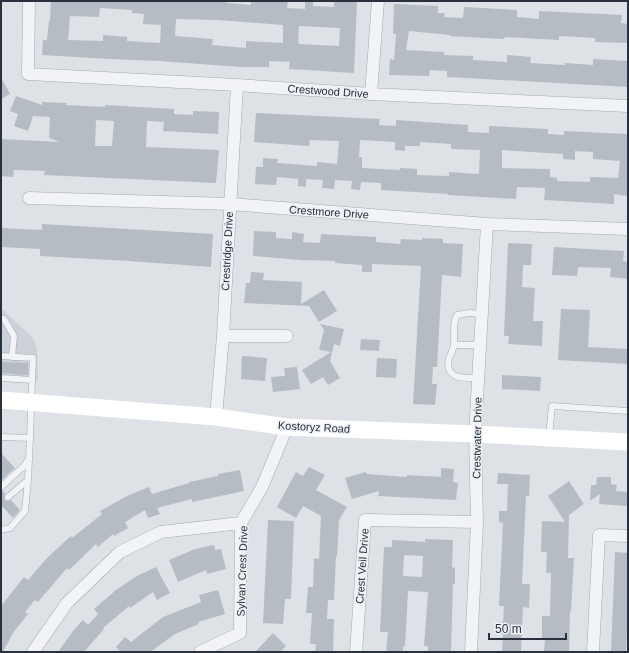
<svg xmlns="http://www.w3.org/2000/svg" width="629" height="653" viewBox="0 0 629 653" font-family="Arial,sans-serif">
<rect width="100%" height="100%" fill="#dee2e7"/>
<path fill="#cdd2d9" d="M1 308 34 339 37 348 38 380 1 378Z"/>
<path fill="#b6bcc4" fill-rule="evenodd" d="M51 1H227V3L251 5V1H288L287 8 305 9V1H313V6L334 7V1L357 2 354 73 289 69 290 62 269 61V67H241L159 61 110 59 42 55 43 40H47L49 21H50ZM100 8 132 10V13L144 14 143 24 161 25 160 43 127 41V37L103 35V41L68 40 70 16 99 17ZM176 19 218 20 283 25V43L246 41V48L212 45 213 39 175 36ZM299 26 340 28 339 46 299 44V42H298Z
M394 4 438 6V13H445L444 17 463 18 464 7 517 10V17L539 19V11L622 15 621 23 628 24V43L595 42V38L559 36V40L505 37 504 39 450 36V35L409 31 406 50 444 52V55L473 56V60L507 62V55L531 57 530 63 565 65V63L593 65V59L628 61V87L447 77V71L430 70 429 76 389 75 390 59 394 60 396 34H393Z
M1 77 10 94 1 99Z
M16 96 42 105V102L67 103 66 105 105 107V105L174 109V114L193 115V111L219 112 218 134 163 131 164 122 147 121 146 147 219 150 216 183 44 175 45 171 14 170 13 177 1 176V139L60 142 49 138 50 117 33 116 28 131 14 126 18 114 10 111ZM96 120 114 121 112 146H95Z
M256 113 380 119 379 125 396 126V120L468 125V132L489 133V126L548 129V134L564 135V131L628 134V196L614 194V204L544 200 545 188 517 187 516 199 448 195V194L381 190V183L361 182 360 190 351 189 352 181 335 180 334 189 322 188 323 180 306 179V187L298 186V179L277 177 276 185 255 184 256 167H263V158L278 159 277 163 317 166V162L337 164 339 141 310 140 309 146 254 142ZM360 140 395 142V150L405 151V146H420V142L451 144V149L480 150 479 174 449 172V176L417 175V169L400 168V170L362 168V157H359ZM502 150 563 154V159L575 160V151L593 152V159L620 161 618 178 590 177V182L557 181V178L550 177V169L502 168Z
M42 224 213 234 211 267 129 261 40 256V249L1 247V228L42 230Z
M254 231 276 232V238L292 239V232L304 234 303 242 320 243 321 234 376 237V242L400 244 401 239 422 240V238L443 239V243L463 244 461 277 442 275 437 367H433L432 384H437L435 405 413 404 421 266 372 264V272H362V265L335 263V261L301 260 253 256Z
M508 243 532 244 531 265H523L522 287 535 288 533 321H543L542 346 508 344 509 336H504Z
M554 247 624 251 623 261 628 262V279L610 277 611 268 578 267 577 276 552 275Z
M251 272 264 273 263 280 302 282 301 304 324 290 337 311 319 322 309 306 244 303 246 283H250Z
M561 309 590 310 588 347 628 349V364L558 360Z
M320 324 344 329 340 346 334 344 330 361 340 378 328 385 323 377 311 384 302 370 331 352 319 350 324 330Z
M361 339 380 340 379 351 360 350Z
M242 356 267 358 265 381 241 379Z
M377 358 397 359 396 378 376 377Z
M1 362 28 363V375L1 373Z
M297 367 300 389 273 392 271 377 285 376 284 368Z
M502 375 541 377 540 391 502 389Z
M1 453 15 468 1 481Z
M309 467 325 475 316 490 347 507 339 520 337 556H336L334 600H328L327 619H334L333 652H315L316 644H310L312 613H306L308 587H313L314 558 319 559 321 516 303 506 296 518 277 507 296 472 303 476Z
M441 468 454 469 453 482 458 483 456 500 378 496 379 491 352 499 345 478 366 472 367 474 407 477V475L441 477Z
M240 470 244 491 192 502V499L157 508 160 514 148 518 145 510 125 522 128 528 114 536 113 534 98 547 96 544 69 570 67 568 38 602 35 600 25 612 28 614 13 633 3 652H1V606L24 577 28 580 48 557 71 536 72 538 102 514 100 511 129 495 149 487 152 494 189 483V482L218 476V474Z
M498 473 530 475 529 496H526L522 584H530L529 608 523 607 521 652H502L503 634H498L499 622H503L504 606H499L503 523 499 522V511H507L508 484H497Z
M597 477H611V484L617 485 616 491 628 492V506L599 504 600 494 590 501 591 485H596Z
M569 481 584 504 569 515 568 558H574L571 611H570L569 652H544L545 638H542V616H550L551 573H546L547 552H541L542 521 565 522 548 496Z
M1 491H3L5 494 4 497 5 500 8 501 11 500 20 510 13 518 1 505Z
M268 520 294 521 291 599H285L283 624 263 623Z
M425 539 453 540 452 567 455 568V584H453L451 652H428V646H424L428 592 408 591 405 646H403V652H386L388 632H380L384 547H392V540L425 542ZM404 555 423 556 422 577 403 576Z
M214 545 215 550 221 549 226 569 207 574 206 570 178 582 169 560 195 549Z
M615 552 628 553V632H627L626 652H611Z
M156 567 170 593 157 600 153 592 130 608 129 606 103 628 104 629 84 652H58L73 631 83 620 88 625 98 614 94 609 116 590 137 576Z
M218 590 225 614 198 622 199 624 175 634 150 652H121L116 647 125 637 131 642 163 617 201 602 199 595Z
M273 633 286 646 280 652H255Z"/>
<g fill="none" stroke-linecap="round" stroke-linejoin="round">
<g stroke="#a4a9b1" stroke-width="7">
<path id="service" d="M1 319H4L14 336 12 357
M454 345H480
M1 356 33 358 32 380
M1 378 32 380 30 438 1 437
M479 378C464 378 444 380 449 358 451 353 454 349 454 343 455 334 452 324 457 315L469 313 482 314
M549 436 552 406 628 411
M1 487 24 466 29 458
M8 497 28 480
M1 530 10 528 25 511 28 480 30 438"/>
</g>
<g stroke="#a4a9b1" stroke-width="13">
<path id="minor" d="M29 1 28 74 237 85 371 94 628 106
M371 94 378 1
M29 198 230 204 487 224 628 229
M223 336H287
M216 417 223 336 237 85
M33 652 67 603 120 552 161 532 241 523
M200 652 240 633 241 523 262 487 287 427
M356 652 365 520 477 522
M471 652 477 522 475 434 487 224
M593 652 599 535 628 536"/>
</g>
<use href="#service" stroke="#f1f3f6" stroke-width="6"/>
<use href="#minor" stroke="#f1f3f6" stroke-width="12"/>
<path stroke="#fff" stroke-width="17" d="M1 400 216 417 287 427 475 434 628 442"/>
</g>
<g text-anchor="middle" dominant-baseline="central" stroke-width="3" stroke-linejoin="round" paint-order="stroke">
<g font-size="11" fill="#28313d" stroke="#eef1f5">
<text transform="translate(328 91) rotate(4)">Crestwood Drive</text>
<text transform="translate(329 212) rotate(4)">Crestmore Drive</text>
<text transform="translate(227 251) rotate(-87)">Crestridge Drive</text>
<text transform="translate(314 427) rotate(3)">Kostoryz Road</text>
<text transform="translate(477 438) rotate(-89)">Crestwater Drive</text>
<text transform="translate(362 566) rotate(-86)">Crest Veil Drive</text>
<text transform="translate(242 571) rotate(-88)">Sylvan Crest Drive</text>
</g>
</g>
<rect width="629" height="653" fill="none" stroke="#28313d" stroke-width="4"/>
<path d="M489 633v6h77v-6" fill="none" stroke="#28313d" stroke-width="2"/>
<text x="495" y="633" font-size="12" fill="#28313d" stroke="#eef1f5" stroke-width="3" paint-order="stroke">50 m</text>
</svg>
